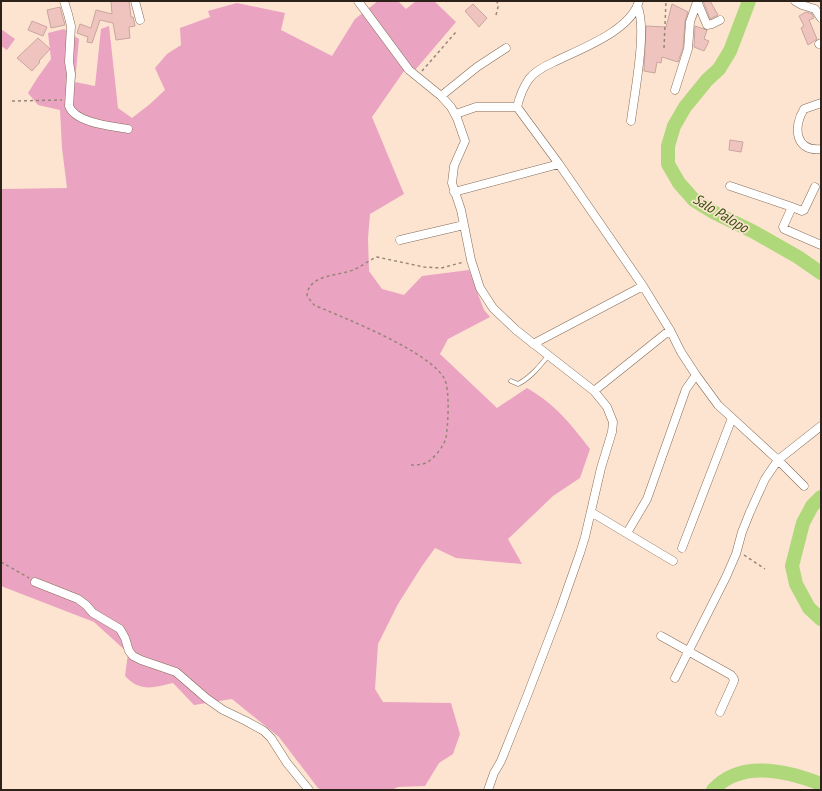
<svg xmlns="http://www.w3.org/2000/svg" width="822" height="791" viewBox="0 0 822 791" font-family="'PT Sans Narrow',sans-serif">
<rect width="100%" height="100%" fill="#fce4d1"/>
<path fill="#eaa3c0" d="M378 1H398L406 9 416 1H434L456 22 416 69 404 71 372 117 404 194 370 214 368 238 369 271 382 289 404 295 422 276 469 270 484 310 490 317 448 339 440 354 497 408 527 388C556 405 570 423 590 449L580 478 553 496 508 539 522 564 456 558 435 548 422 566 398 604 378 644 375 689 383 702 451 703 460 734 453 754 439 763 425 786 398 787 392 790H322L318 788 279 737 232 699 194 705 173 683C154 687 141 693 125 676L128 653 94 622 1 586V186L2 189 67 188 62 148 60 110 38 105 28 93 38 77 51 59 48 33 64 29 79 39 75 82 95 86 101 29 109 26 118 108 132 118 150 104 165 90 155 68 167 54 181 45 180 28 210 17 208 11 237 3 285 13 281 30 332 56 355 19Z
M1 29 15 39 7 50 1 46Z"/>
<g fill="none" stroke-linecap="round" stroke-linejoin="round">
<path stroke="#afd87a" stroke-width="14" d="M749 1 730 51 719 69 707 80 685 107 674 126 668 146V164L679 183 694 200 715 213 754 232 798 257 821 273
M821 497 812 506 803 523 792 566 796 584 809 608 821 619
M713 790C741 759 788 771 821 784"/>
</g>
<path fill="#f0c4be" stroke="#caa49f" d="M111 1H129L131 17H133L135 26 129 27 130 38 116 40 113 23 100 20 92 43 87 42 88 37 77 33 80 24 91 28 96 10 112 14Z
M703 1H710L718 15 710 19Z
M473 4 487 18 479 27 465 11Z
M672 4 688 12 685 21 683 48 678 62 662 57 661 63 657 62 655 73 644 71 646 26 666 27Z
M60 7 65 25 51 28 47 10Z
M806 12 812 14 814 18 809 20 817 39 808 45 801 28 804 26 799 16Z
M32 21 47 27 43 36 28 30Z
M695 26 707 30 704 39 709 41 704 51 694 47Z
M38 38 50 49 39 61 40 62 32 71 17 58Z
M730 140 743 142 741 152 729 150Z"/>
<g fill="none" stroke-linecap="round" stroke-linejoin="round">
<g stroke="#856b56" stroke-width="5">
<path id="service" d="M511 381 518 384C530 378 539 367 548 356"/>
</g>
<g stroke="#856b56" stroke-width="9">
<path id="minor" d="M64 1 68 14 71 26 69 62 71 74 69 106C75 123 112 126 128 129
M135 1 140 20
M358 1 409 70 441 96 451 107 457 118 465 141 454 166 452 183 461 210 471 260 480 288 493 308 516 330 594 391 607 407 613 422 612 432 601 468 585 537 580 553 560 610 527 696 501 761 494 773 488 790
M639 1C631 31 580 49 554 62 545 66 535 71 529 79 524 86 519 99 517 107L559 164 643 286 670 330 681 352 696 375 718 405 778 460 804 486
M697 1 707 25 712 24 720 20
M795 1 802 5 815 9 821 18
M819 44 821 43
M675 90 688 49 690 22 697 2
M441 96 477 67 506 48
M821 103 804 109C793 127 795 152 821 149
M456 114 476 107H517
M631 121C634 96 648 26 637 6
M730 186 792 207 783 227 784 229 821 245
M454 192 559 164
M792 207 802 211 804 210 815 187
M400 240 464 225
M533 344 643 286
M594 391 670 330
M591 512 673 561
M627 533 647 499 686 389 696 375
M682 548 732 418
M35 582 78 599 86 605 93 613 120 629 125 638 129 651 133 656 141 660 176 672 206 698 223 710 246 721 264 731 271 738 287 763 309 790
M661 636 731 675 734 679V681L720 712
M675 678 726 577 736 554 742 532 750 512 765 479 778 460 821 426"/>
</g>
<path stroke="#978677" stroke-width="1.5" stroke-dasharray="3 3" stroke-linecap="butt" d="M496 15 498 7 497 1
M664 48 666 1
M422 71 456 32
M12 101 62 100
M411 465C415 465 419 465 423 464 432 462 444 446 446 438 448 424 450 393 445 380 432 352 344 318 314 305L307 296C308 274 339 276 353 270 361 267 369 260 377 257L424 267 441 268 464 262
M744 555 765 569
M1 562 29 578"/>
<use href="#service" stroke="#fff" stroke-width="4"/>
<use href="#minor" stroke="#fff" stroke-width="8"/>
</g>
<g text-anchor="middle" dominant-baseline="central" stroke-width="3.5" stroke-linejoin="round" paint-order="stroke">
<g font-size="15" font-style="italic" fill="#354e0a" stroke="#fce4d1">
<text transform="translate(721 213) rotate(31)">Salo Palopo</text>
</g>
</g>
<rect width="822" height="791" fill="none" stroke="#2d2219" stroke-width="4"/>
</svg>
